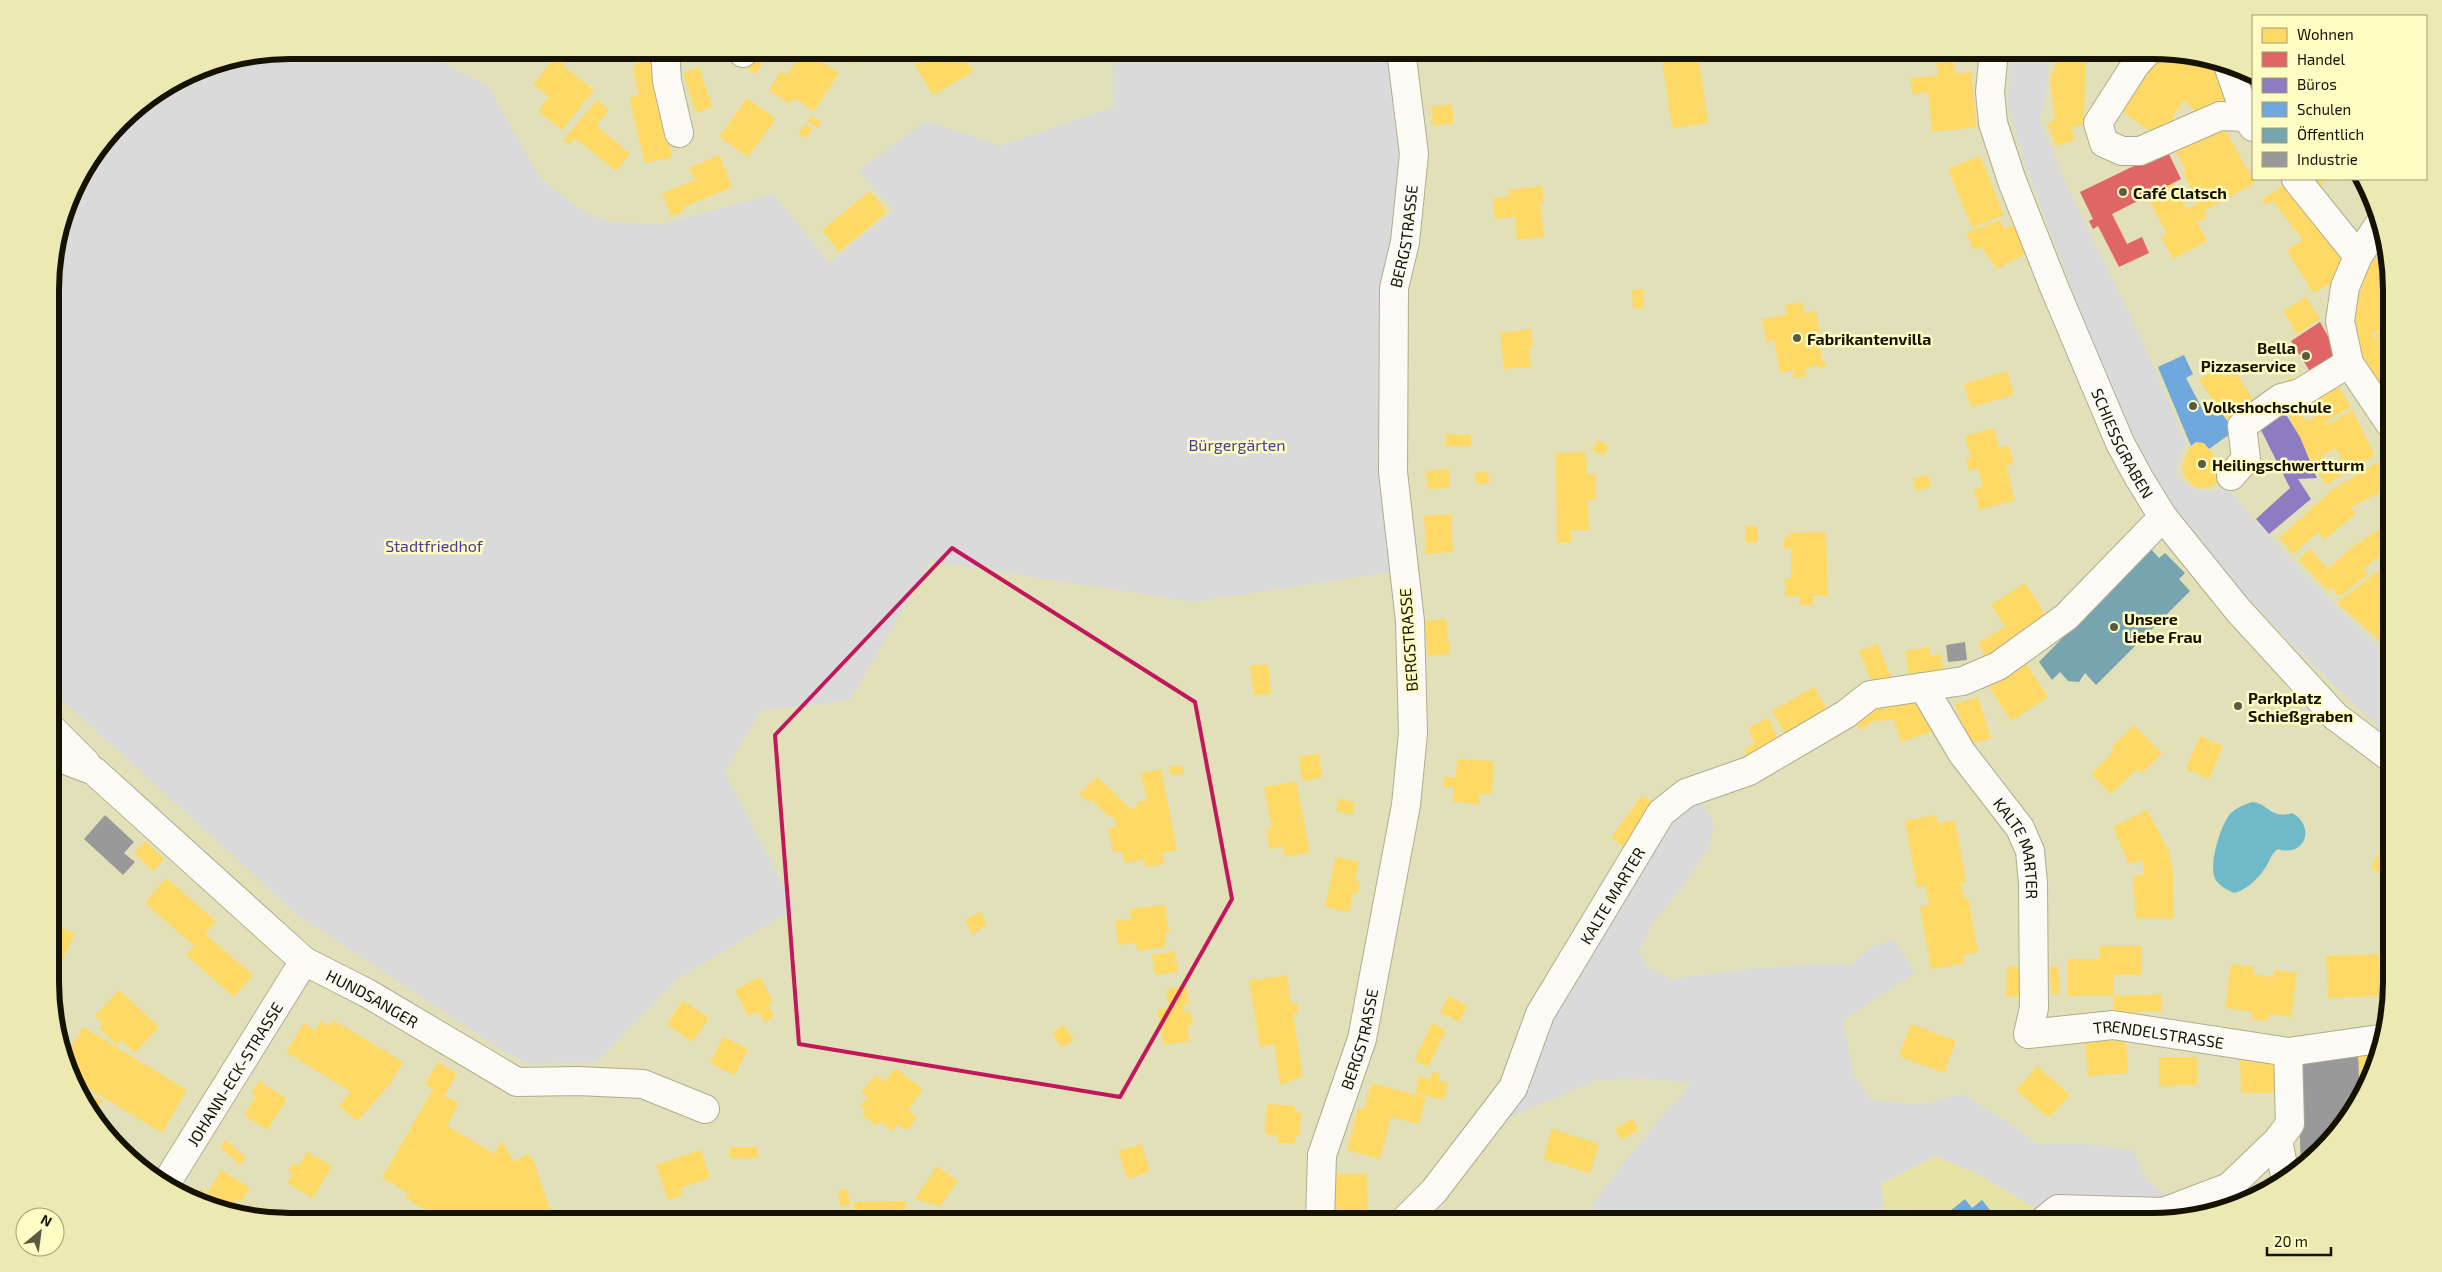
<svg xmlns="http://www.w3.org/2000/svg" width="2442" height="1272" viewBox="0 0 2442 1272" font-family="'Exo 2',sans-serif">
<rect width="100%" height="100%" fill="#e2e0b9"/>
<path fill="#e6e3a5" d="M1935 1156 1978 1174 2059 1222H1885L1881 1184Z"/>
<path fill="#dbdadb" d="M290 50H419L489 87 540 178 580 210 609 222 664 224 773 194 829 263 894 210 858 171 925 121 1001 146 1114 107 1112 50H1387L1405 160 1380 332 1396 571 1194 602 931 561 850 700 760 711 725 773 795 908 676 980 597 1062 528 1064 505 1052 299 916 51 690V294L75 183 131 110 198 68Z
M2012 50H2051C2045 74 2050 97 2039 118 2063 180 2092 238 2121 297 2145 344 2165 394 2186 443L2181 450 2176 474 2193 489 2213 492 2221 485 2233 495C2283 552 2334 607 2391 657V739L2293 646 2228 577 2174 507 2132 438 2101 367 2022 156 2007 103Z
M1697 800C1704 807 1712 815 1713 826 1715 854 1666 903 1651 927 1646 934 1643 943 1639 951L1648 968 1672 979 1748 969 1823 964 1851 965 1873 946 1894 939 1915 973 1843 1020 1854 1076 1872 1100 1922 1105 1962 1094 2009 1123 2036 1144H2086L2133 1150 2147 1182 2199 1215 2168 1222H2059L1978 1174 1935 1156 1881 1184 1885 1222H1582L1601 1192 1650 1130 1692 1083 1644 1078 1597 1080 1502 1120 1574 983 1676 814Z"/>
<path fill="#6ebac9" d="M2252 802C2268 803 2271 820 2292 813 2317 827 2304 858 2278 849 2271 854 2271 858 2267 865 2260 877 2247 890 2234 893 2226 889 2217 885 2214 876 2210 860 2221 824 2231 813 2237 807 2244 805 2252 802Z"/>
<path fill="#ffd966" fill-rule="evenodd" d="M551 50H576L563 66 594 90 562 130 538 111 549 97 533 84 554 59 548 54Z
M618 50H638L633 59Z
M644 50H650L653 64 650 65 672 157 645 163 629 98 639 95 633 69Z
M759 50 767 55 756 74 747 69Z
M804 50 839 73 814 111 794 98 790 104 769 90 781 71 787 75Z
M831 50H863L853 65Z
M939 50H949L958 64 965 59 973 72 933 95 915 65Z
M1051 50H1092V56L1051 54Z
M1472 50H1503L1504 58 1475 63Z
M1682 50 1683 61 1699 59 1708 123 1672 128 1661 53Z
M2060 50H2086L2084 124 2071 127 2075 140 2056 146 2047 124 2055 119 2050 80Z
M2158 51 2214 64 2234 94 2202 120 2184 100 2173 116 2175 122 2166 129 2161 126 2148 130 2116 107Z
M1954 61 1955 74 1971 72 1977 127 1932 132 1928 92 1912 94 1910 78 1938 76 1936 63Z
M699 67 712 107 696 113 683 73Z
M747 98 776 119 748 157 719 137Z
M597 100 609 110 596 125 630 154 616 171 575 138 569 145 563 140Z
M1452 104 1454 123 1433 126 1431 107Z
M811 116 821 122 818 128 807 122Z
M2220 121 2255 183 2204 211 2207 217 2197 222 2207 241 2173 259 2161 237 2167 234 2147 197 2173 183 2187 209 2199 203 2183 173 2186 171 2173 146Z
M804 124 812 129 806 138 798 134Z
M719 155 732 187 682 208 684 211 671 216 662 193 695 180 689 168Z
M1980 156 2004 215 1972 228 1948 169Z
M2304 179H2327L2315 191Z
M2289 181 2349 257 2337 265 2343 277 2313 293 2287 250 2303 240 2273 201 2265 205 2262 200Z
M1542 186 1544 202 1540 203 1544 237 1517 240 1515 217 1495 219 1493 198 1509 197 1508 190Z
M870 191 887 212 839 252 822 230Z
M2000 220 2004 229 2013 225 2029 252 1997 269 1982 248 1973 249 1966 233Z
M2384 254 2390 264V311L2384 314 2390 312V325L2371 333 2376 340 2373 341 2390 335V364L2388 366 2390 371V397L2388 399 2350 340 2351 302 2358 298 2355 293 2363 289 2358 281 2365 277 2360 268Z
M1643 289 1644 308 1633 309 1632 290Z
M2306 297 2320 319 2297 334 2283 311Z
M1802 302 1804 313 1816 311 1820 336 1827 334 1829 347 1820 348 1822 360 1827 364 1823 369 1819 365 1805 368 1807 376 1794 378 1793 370 1780 373 1774 340 1767 342 1762 319 1787 315 1785 305Z
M2390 327V334L2377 339 2375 334Z
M1531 329 1533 346H1529L1531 367 1504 369 1500 333Z
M2228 361 2254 401 2226 419 2199 380Z
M2007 371 2014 395 1971 407 1964 384Z
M2292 377 2295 383 2285 389 2282 383Z
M2335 380 2351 407 2324 422 2329 424 2352 410 2375 455 2326 485 2310 460 2286 410ZM2316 407 2320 414 2306 422 2302 415ZM2336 448 2342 459 2326 465 2322 455Z
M1994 428 1999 448 2008 445 2014 464 2006 466 2015 500 1979 510 1974 489 1983 487 1978 468 1969 471 1966 459 1971 458 1965 436Z
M1446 434 1471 435V446H1446Z
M1598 440 1609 446 1603 456 1592 450Z
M2196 442 2204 443 2229 474 2214 485 2205 488H2197L2190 483 2184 476 2182 468 2187 451Z
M1586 452 1587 474H1596V500H1588L1589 530H1571V543H1557L1556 453Z
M2378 462 2391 487 2351 507 2355 514 2324 540 2318 532 2293 554 2279 538 2333 489Z
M1449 469 1450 488 1427 489 1426 471Z
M1475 472H1488L1489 483 1476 484Z
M1928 475 1931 487 1916 491 1913 479Z
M1451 514 1453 552 1426 554 1424 516Z
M2391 522V548L2363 569 2368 574 2339 597 2332 587 2328 591 2298 559 2310 549 2328 569 2352 547Z
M1745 526H1757L1758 542 1746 543Z
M1826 532 1828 596H1814V605H1799V596L1785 597V578H1791V548L1784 549V537H1790V533Z
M2388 563 2391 567V651L2337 603Z
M2025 583 2050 621 1988 660 1978 643 2005 627 1991 605Z
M1446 619 1450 654 1428 656 1425 621Z
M1878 644 1893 683 1875 691 1859 651Z
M1929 647 1930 656 1941 654 1944 674 1910 680 1905 651Z
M2026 663 2048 697 2011 721 1989 687Z
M1268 664 1271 694 1254 695 1250 666Z
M1814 687 1830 715 1788 738 1772 711Z
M1923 695 1934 731 1901 742 1894 720 1872 721 1862 730 1846 718 1869 701Z
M1978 697 1991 738 1968 745 1955 704Z
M1768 718 1782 746 1751 762 1744 749 1755 744 1748 728Z
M2134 725 2162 753 2142 773 2137 769 2111 794 2091 774 2114 751 2111 748Z
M2200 736 2223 746 2209 779 2186 769Z
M1319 754 1322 778 1302 781 1299 756Z
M1457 759 1494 761 1492 794H1479V804L1453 802 1454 787H1444V777H1456Z
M1169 766H1183L1184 774H1169Z
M1161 769 1177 850 1162 853 1164 864 1145 867 1144 859 1125 863 1122 851 1113 852 1108 829 1116 827 1114 818 1107 815 1091 799 1088 802 1079 794 1097 777 1131 809 1138 807 1137 802 1147 800 1141 773Z
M1296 781 1310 852 1285 857 1283 846 1270 849 1266 829 1272 828 1264 787Z
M1642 795 1658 807 1627 849 1611 838Z
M1339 798 1355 803 1352 815 1336 811Z
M2147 810 2169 852 2173 873 2174 918H2136L2133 876 2144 874 2143 860 2129 864 2113 827Z
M1936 815 1938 823 1955 820 1966 882 1961 883 1964 898H1968L1978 952 1963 955 1965 963 1931 969 1920 907 1929 905 1925 885 1917 887 1905 821Z
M2388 836 2392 838V880L2371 868Z
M145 841 164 859 153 871 134 853Z
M1336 857 1359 862 1355 881 1360 882 1358 894 1353 892 1349 912 1325 907Z
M166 878 216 921 205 934 253 975 234 997 186 955 194 946 145 903Z
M1165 905 1169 932 1165 933 1166 947 1137 951 1136 943 1118 945 1115 920 1131 919 1130 909Z
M980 912 987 925 972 934 965 920Z
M52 923 75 934 57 970 52 968Z
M2100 946H2142V975H2114V996L2162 994V1011L2114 1013V996H2068V959H2100Z
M1175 951 1178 972 1155 975 1152 955Z
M2379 954V966L2392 965V983L2388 1002H2380V996L2328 998 2326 956Z
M2231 964 2254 967 2253 974 2273 977 2274 970 2297 973 2291 1017 2269 1014 2268 1021 2252 1019 2253 1012 2225 1008Z
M2007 966 2023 967 2021 997 2006 996Z
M2058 966 2060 994H2052L2049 967Z
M1287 975 1291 1004 1297 1003 1298 1013 1293 1014 1303 1076 1280 1085 1274 1044 1260 1047 1249 981Z
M760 977 773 1002 768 1004 774 1017 764 1022 758 1011 748 1016 735 990Z
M1186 986 1189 1004 1182 1006 1184 1012 1190 1011 1193 1025 1187 1026 1190 1041 1164 1045 1157 1010 1169 1008 1166 990Z
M119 990 159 1027 135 1053 121 1040 117 1045 99 1028 103 1024 95 1016Z
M1449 996 1467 1006 1459 1022 1440 1012Z
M683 1001 709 1018 692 1042 667 1024Z
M333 1020 403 1062 390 1084 357 1121 339 1106 351 1092 286 1052 304 1023 315 1031 321 1021 330 1026Z
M1432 1023 1446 1030 1428 1067 1414 1060Z
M1911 1024 1956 1041 1944 1073 1899 1056Z
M1064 1025 1074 1040 1061 1048 1052 1033Z
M83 1027 187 1090 162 1133 78 1082 67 1053Z
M723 1037 748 1049 735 1075 710 1063Z
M2126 1040 2128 1073 2088 1076 2085 1042Z
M2376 1052 2368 1085 2360 1086 2358 1053Z
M2159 1057H2197V1085L2159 1086Z
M2240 1059H2275L2276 1093H2241Z
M438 1062 457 1074 444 1096 459 1103 447 1126 495 1154 501 1141 515 1162 528 1154 534 1162 554 1222H447L405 1198 408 1193 382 1178 433 1089 425 1084Z
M2037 1066 2070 1095 2049 1118 2016 1090Z
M895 1068 923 1089 908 1110 917 1117 907 1131 898 1124 892 1131 880 1122 877 1126 862 1115 866 1110 860 1106 868 1097 861 1092 876 1075 884 1082Z
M1432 1072 1440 1074 1439 1081 1448 1083 1444 1100 1415 1094 1419 1076 1430 1079Z
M259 1081 287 1099 267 1130 244 1115 256 1096 251 1093Z
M1372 1083 1426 1098 1419 1124 1391 1117 1380 1159 1347 1150 1358 1108 1364 1109Z
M80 1089 102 1101 92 1117 91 1116Z
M1267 1104 1295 1106V1112H1301L1300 1136H1295V1143H1278V1135H1265Z
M1632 1119 1639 1129 1621 1140 1615 1129Z
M1552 1129 1599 1144 1590 1173 1543 1159Z
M226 1140 246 1158 240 1165 220 1147Z
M1141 1144 1150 1171 1128 1179 1118 1151Z
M730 1147H757V1158H730Z
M701 1150 710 1178 680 1188 683 1195 668 1200 656 1165Z
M307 1152 332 1166 313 1198 287 1183 293 1174 288 1172 293 1163 299 1166Z
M937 1166 958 1181 940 1206 915 1199Z
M221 1170 250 1188 241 1202 236 1199 230 1208 195 1200 201 1189 207 1194Z
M1335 1174H1367L1368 1219 1336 1220Z
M847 1189 850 1205 841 1207 838 1191Z
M906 1201 907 1222H854V1202Z"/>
<path fill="#e06666" d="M2253 74V106L2242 76Z
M2167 150 2181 179 2112 214 2127 244 2142 237 2149 253 2119 267 2098 226 2093 229 2089 221 2093 219 2080 192Z
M2320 322 2340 358 2311 373 2291 341Z"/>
<path fill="#8e7cc3" d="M2280 405 2300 437 2317 478 2298 479 2311 499 2269 534 2256 519 2290 488 2257 422Z"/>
<path fill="#6fa8dc" d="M2184 355 2193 374 2186 378 2206 416 2219 409 2234 431 2209 449 2204 443 2196 442 2191 446 2158 367Z
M1965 1199 1972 1208 1982 1200 1998 1220 1950 1222 1945 1215Z"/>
<path fill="#76a5af" d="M2150 548 2159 558 2165 553 2185 573 2179 579 2190 591 2096 685 2085 673 2079 682 2068 681 2060 672 2052 680 2039 662Z"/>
<path fill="#999" d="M1965 642 1967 660 1948 662 1946 645Z
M105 815 134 842 124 853 135 862 123 875 84 839Z
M2358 1053 2360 1099 2332 1141 2301 1168 2297 1062Z"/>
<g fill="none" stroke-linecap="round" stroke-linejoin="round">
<g stroke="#afad8f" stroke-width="30">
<g id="minor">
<path d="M665 50 667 81 679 133"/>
<path id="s1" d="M1994 50 1990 92 1993 123 2012 181 2054 287 2120 443 2139 478 2163 517 2238 610 2336 717 2391 758"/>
<path d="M2149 50 2136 64 2098 123 2104 143 2122 151H2140L2220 116 2246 117 2253 116"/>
<path d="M743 53 744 50"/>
<path d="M2229 68 2246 117 2253 127"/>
<path d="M2296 179 2358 256"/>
<path d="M2378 226 2358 256 2345 287 2340 321 2349 363 2390 424"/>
<path d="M2231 476 2246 459 2242 426 2281 398 2300 393 2349 363"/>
<path id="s2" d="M1923 687 1962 753 2020 828 2030 851 2033 883 2034 1008 2028 1034 2113 1025 2288 1052 2379 1039"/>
<path d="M51 728 86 763"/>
<path id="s3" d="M52 755 94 771 304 961 367 993 517 1082 578 1081 643 1084 705 1109"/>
<path d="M2286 1181 2278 1140 2290 1124 2288 1052"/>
<path id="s4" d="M165 1185 304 961"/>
<path id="s5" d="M1320 1222 1322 1155 1362 1039 1406 805 1413 733 1410 621 1393 472 1394 288 1405 242 1414 154 1401 50"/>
<path id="s6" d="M1403 1222 1434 1191 1513 1088 1540 1014 1661 813 1686 793 1749 771 1846 714 1870 695 1963 681 1998 666 2066 617 2163 517"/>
<path d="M2042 1222 2058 1209 2163 1212 2229 1187 2278 1140"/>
</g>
</g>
<use href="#minor" stroke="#fbfaf4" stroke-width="28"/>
</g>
<path fill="none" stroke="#c2185b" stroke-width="4" stroke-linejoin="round" d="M952 548 1195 702 1232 899 1120 1097 799 1044 775 735Z"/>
<g fill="#5d5a41" stroke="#fffcc3" stroke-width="2">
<circle cx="2123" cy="192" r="5"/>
<circle cx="1797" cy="338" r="5"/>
<circle cx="2306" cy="356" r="5"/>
<circle cx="2193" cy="406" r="5"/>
<circle cx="2202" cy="464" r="5"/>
<circle cx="2114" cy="627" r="5"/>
<circle cx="2238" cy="706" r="5"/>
</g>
<g text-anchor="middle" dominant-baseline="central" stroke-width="5" stroke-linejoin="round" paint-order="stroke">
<g font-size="16" font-weight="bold" fill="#151200" stroke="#fffcc3" text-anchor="start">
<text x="2133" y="192">Café Clatsch</text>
<text x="1807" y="338">Fabrikantenvilla</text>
<text x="2296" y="347" text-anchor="end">Bella<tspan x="2296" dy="18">Pizzaservice</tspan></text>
<text x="2203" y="406">Volkshochschule</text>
<text x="2212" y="464">Heilingschwertturm</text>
<text x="2124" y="618">Unsere<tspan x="2124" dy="18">Liebe Frau</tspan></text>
<text x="2248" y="697">Parkplatz<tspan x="2248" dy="18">Schießgraben</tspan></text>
</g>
<g font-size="16" fill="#151200" stroke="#fffcc3">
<text stroke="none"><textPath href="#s5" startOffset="999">BERGSTRASSE</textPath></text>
<text stroke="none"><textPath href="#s1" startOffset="419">SCHIESSGRABEN</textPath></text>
<text transform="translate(1408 640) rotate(-94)">BERGSTRASSE</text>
<text stroke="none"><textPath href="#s2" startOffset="190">KALTE MARTER</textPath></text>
<text stroke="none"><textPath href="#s6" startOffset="391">KALTE MARTER</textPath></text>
<text stroke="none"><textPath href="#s3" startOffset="406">HUNDSANGER</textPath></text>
<text stroke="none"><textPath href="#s2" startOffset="512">TRENDELSTRASSE</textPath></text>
<text stroke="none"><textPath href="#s5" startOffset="189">BERGSTRASSE</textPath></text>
<text stroke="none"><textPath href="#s4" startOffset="131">JOHANN-ECK-STRASSE</textPath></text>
</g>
<g font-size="16" fill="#493c96" stroke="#fffcc3">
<text x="1237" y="444">Bürgergärten</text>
<text x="434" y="545">Stadtfriedhof</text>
</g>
</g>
<path d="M0 0H2442V1272H0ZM290 59H2152A231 231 0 0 1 2383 290V982A231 231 0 0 1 2152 1213H290A231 231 0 0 1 59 982V290A231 231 0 0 1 290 59Z" fill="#ece9b3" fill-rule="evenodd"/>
<path fill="none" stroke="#151200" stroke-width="6" d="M290 59H2152A231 231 0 0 1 2383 290V982A231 231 0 0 1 2152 1213H290A231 231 0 0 1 59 982V290A231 231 0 0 1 290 59Z"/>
<rect x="2252" y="15" width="175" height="165" fill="#fffcc3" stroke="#a19e75"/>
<rect x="2262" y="28" width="25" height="15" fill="#ffd966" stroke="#a19e75"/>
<text x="2297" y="40" font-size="15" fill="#151200">Wohnen</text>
<rect x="2262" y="52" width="25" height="15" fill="#e06666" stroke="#a19e75"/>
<text x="2297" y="65" font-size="15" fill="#151200">Handel</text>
<rect x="2262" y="78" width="25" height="15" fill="#8e7cc3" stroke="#a19e75"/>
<text x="2297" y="90" font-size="15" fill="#151200">Büros</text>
<rect x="2262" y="102" width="25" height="15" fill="#6fa8dc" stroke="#a19e75"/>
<text x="2297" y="115" font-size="15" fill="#151200">Schulen</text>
<rect x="2262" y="128" width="25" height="15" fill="#76a5af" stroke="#a19e75"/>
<text x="2297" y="140" font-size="15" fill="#151200">Öffentlich</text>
<rect x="2262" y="152" width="25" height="15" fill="#999999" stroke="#a19e75"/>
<text x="2297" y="165" font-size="15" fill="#151200">Industrie</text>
<g transform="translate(40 1232) rotate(29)"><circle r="24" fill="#fffcc3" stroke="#a19e75"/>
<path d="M0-4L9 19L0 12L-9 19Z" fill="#5d5a41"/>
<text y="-8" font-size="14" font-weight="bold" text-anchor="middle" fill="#151200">N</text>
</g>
<path d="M2267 1247v8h64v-8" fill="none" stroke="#151200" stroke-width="2.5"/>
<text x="2274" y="1247" font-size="15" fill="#151200" stroke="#fffcc3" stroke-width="4" paint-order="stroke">20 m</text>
</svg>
